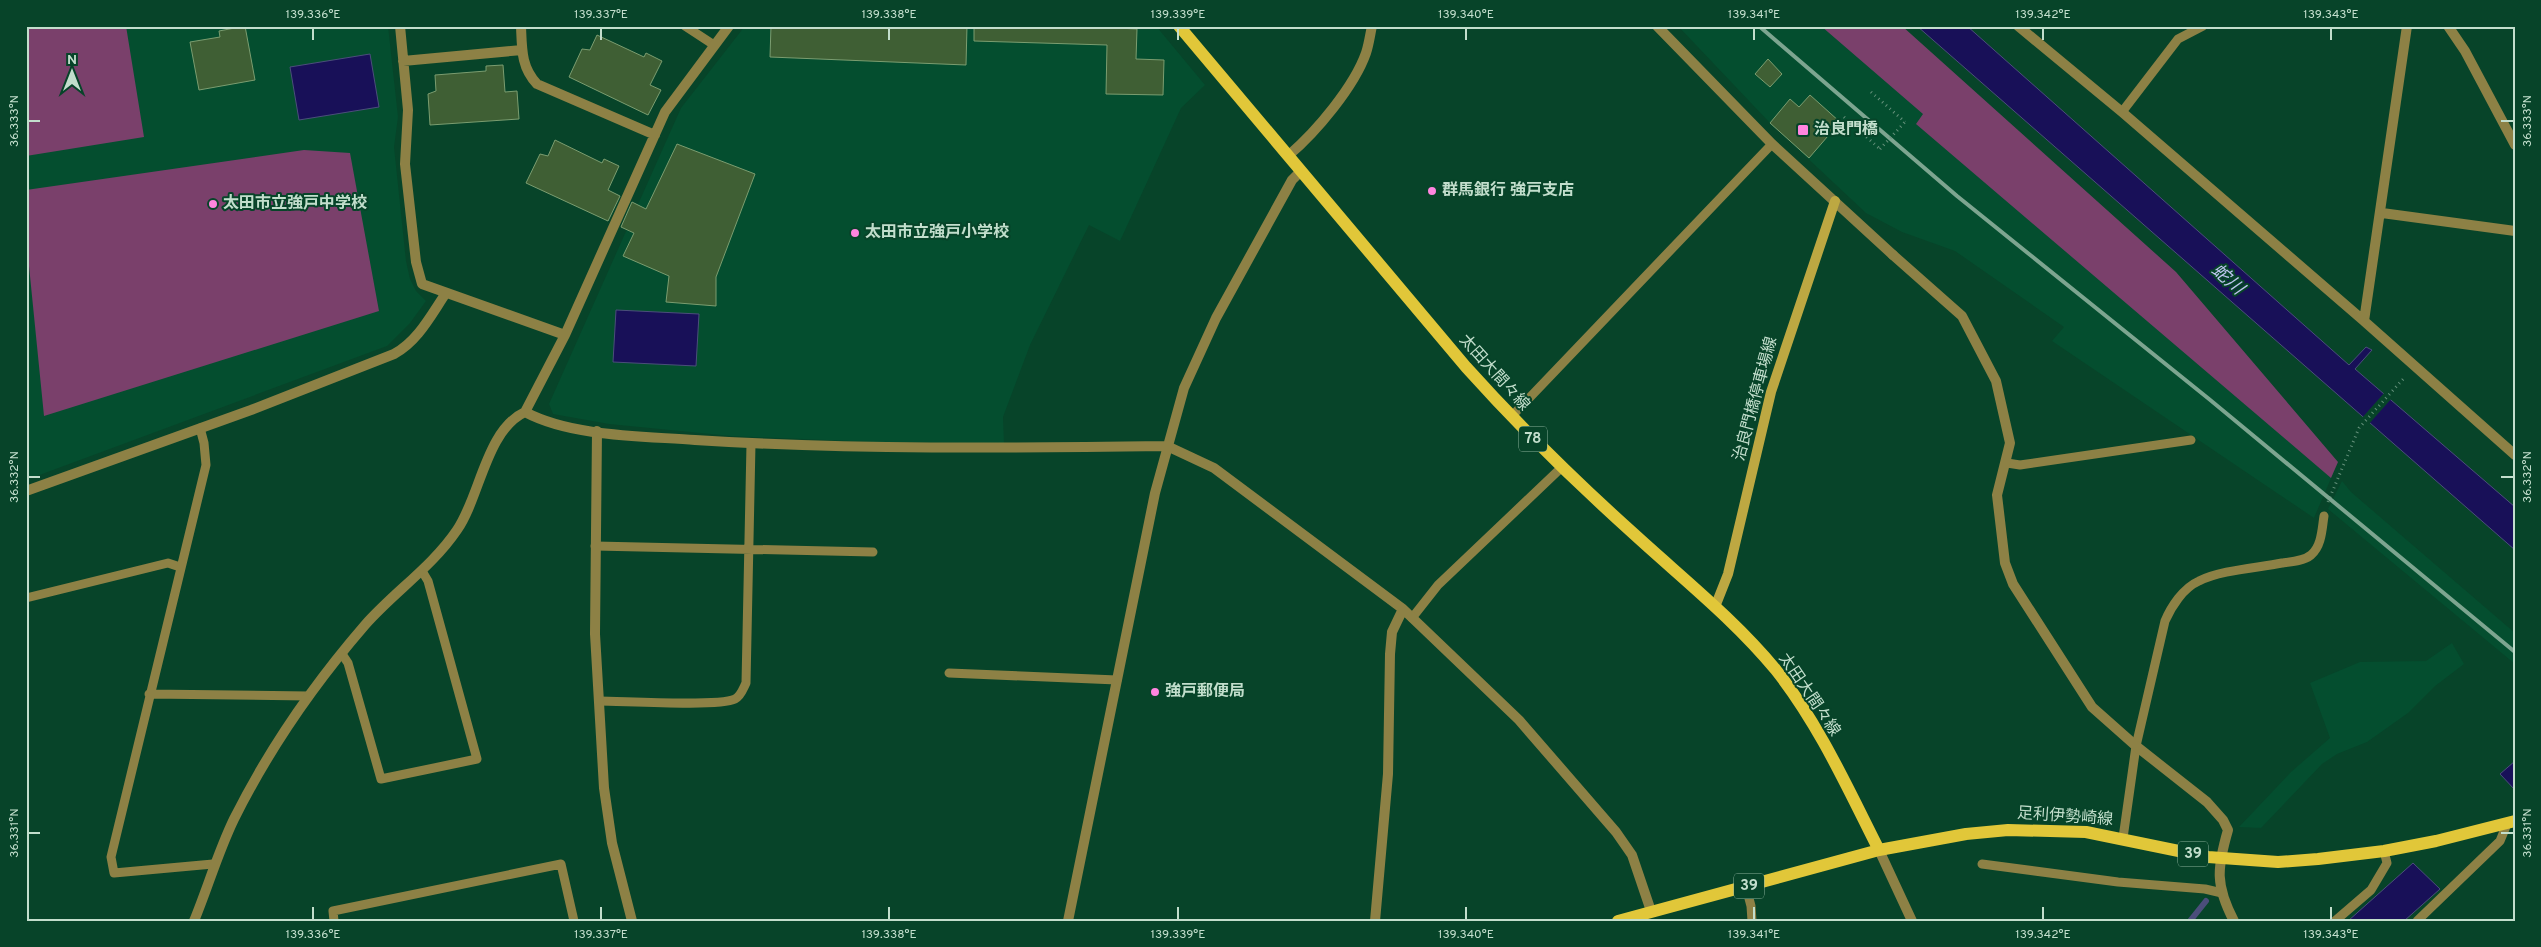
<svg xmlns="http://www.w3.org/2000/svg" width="2541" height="947" viewBox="0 0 2541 947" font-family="Overpass,'Noto Sans JP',sans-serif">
<rect width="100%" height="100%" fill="#074429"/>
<path fill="#044e2f" d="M26 26H388L398 117 394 147 406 261 410 279 416 291 426 301 410 323 387 346 26 480Z
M745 26H1156L1205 85 1181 108 1120 241 1089 225 1030 345 1003 417 1004 443 872 442 731 436 609 424 553 414 549 404 681 108Z
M1678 26H1902L2176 272 2338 462 2314 518 2052 341 2064 327 1955 251 1902 232 1866 213 1770 123Z
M2342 481 2351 492 2515 633V664L2328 509Z
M2452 643 2464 664 2435 686 2408 713 2367 742 2337 754 2322 764 2261 828 2239 827 2291 772 2330 738 2310 683 2360 662 2426 661Z"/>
<path fill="#7a406b" d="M26 26H126L144 137 26 156Z
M1821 26H1902L2176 272 2338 462 2331 478 1916 124 1923 114Z
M304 150 350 153 379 311 44 416 26 236V190Z"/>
<path fill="#181058" stroke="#4b4e7b" d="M1917 26H1967L2349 365 2366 347 2372 350 2355 369 2515 507V550Z
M370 54 379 107 299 120 290 67Z
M616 310 699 314 696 366 613 362Z
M2515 761V790L2500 774Z
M2413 863 2440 889 2404 921H2348Z"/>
<path fill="#074429" d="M2385 392 2392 398 2368 425 2361 419Z"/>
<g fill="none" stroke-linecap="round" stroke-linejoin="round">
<path stroke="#4b4e7b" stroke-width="6" d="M2190 921 2206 901"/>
</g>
<path fill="#3f5f34" stroke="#7b9d70" d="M245 26 255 80 199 90 190 42 220 37 219 31Z
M771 26H967L966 65 770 57Z
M974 26H1117V28L1137 29 1136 59 1164 60 1163 95 1106 94 1107 45 974 41Z
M597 35 644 57 646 53 662 61 650 85 661 90 648 115 569 77 582 49 590 50Z
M1768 59 1782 74 1770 87 1755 74Z
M503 65 505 92 517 91 519 119 430 125 428 94 436 91 435 75 486 71V66Z
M1810 95 1840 122 1809 158 1770 123 1790 99 1799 107Z
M555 140 602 163 604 159 619 166 608 190 620 196 608 221 526 183 540 154 548 156Z
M677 144 755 174 716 277V306L666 302 669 276 623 256 634 233 621 227 632 202 646 209Z"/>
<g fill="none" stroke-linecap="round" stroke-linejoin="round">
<path stroke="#65917b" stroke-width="3" stroke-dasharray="1 4" stroke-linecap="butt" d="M1871 92 1905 122
M1844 117 1880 149
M2328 502 2359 428 2405 377"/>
<path stroke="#8d8145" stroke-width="9" d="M685 26 714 45
M2122 112 2178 39 2203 26
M1511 417 1772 144
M200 428 204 443 206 465 111 857 114 873 213 864
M2007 463 2020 465 2191 440
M595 546 873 552
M26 598 168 563 180 567
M1412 618 1438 585 1561 468
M342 654 348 663 381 779 477 759 428 581 422 571
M949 673 1117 680
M149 694 309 696
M599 701C623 701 719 707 735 699 741 696 743 689 746 683L751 444
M2123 838 2136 746 2165 621C2171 607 2183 588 2199 581 2221 570 2257 568 2282 563 2291 562 2304 561 2311 555 2322 546 2322 528 2324 516
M1982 864 2118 882 2205 889 2222 893
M1746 887 1751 906 1752 921
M334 921 333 911 561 864 574 921
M2335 921 2371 890 2387 863 2384 851
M2417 921 2500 841 2507 824"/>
<path stroke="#8d8145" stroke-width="10" d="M400 26 408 110 405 164 416 262 422 284 565 335
M521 26C522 49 521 67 537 84L655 135
M2018 26 2122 112 2364 321
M2407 26 2364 321 2515 455
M2448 26 2465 51 2515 145
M403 61 522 50
M1289 155C1316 132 1354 87 1366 53 1369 44 1370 35 1372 26
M2382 213 2515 231
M1893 255 1962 316 1996 381 2010 443 1997 495 2005 563 2013 584 2092 707 2136 746 2207 802 2223 820 2228 830C2217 868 2215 885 2234 921
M525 412C572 437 643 436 695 440 853 450 1010 448 1167 446L1214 468 1403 609 1519 720 1616 832 1632 855 1651 911
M597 431 595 634 604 788 612 843 632 921
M26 491 251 410 394 354C418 341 431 315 446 293
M194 921C208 887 218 852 234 819 269 749 314 684 365 625 394 592 432 567 457 530 480 497 486 430 525 412L565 335 665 112 729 26
M1068 921 1155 493 1184 388 1216 318 1292 180 1301 171
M1375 921 1388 774 1390 654 1392 632 1403 609"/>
<path stroke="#8d8145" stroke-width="10" d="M1657 26 1772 144 1893 255
M1879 850 1912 921"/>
<path stroke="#bda842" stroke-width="10" d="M1715 607 1728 574 1771 392 1835 201"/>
<path stroke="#e1c739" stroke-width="12" d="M1179 26 1466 367C1519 426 1575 481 1634 534 1682 578 1735 620 1776 670 1819 724 1848 789 1879 850
M1618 921 1879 850 1966 834 2008 830 2086 832 2208 857 2278 862 2318 859 2384 851 2436 841 2515 821"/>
<path stroke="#7da590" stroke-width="4" d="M1759 26 1957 196 2209 399 2515 652"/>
<path stroke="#65917b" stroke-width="3" stroke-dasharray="1 4" stroke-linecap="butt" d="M1880 149 1905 122"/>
</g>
<path fill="none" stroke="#c2decc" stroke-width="2" d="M313 28V40M601 28V40M889 28V40M1178 28V40M1466 28V40M1754 28V40M2043 28V40M2331 28V40M28 121H40M2501 121H2514M28 477H40M2501 477H2514M28 833H40M2501 833H2514M313 907V920M601 907V920M889 907V920M1178 907V920M1466 907V920M1754 907V920M2043 907V920M2331 907V920"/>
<g fill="#ff85df" stroke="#074429" stroke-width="2">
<rect x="1797" y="124" width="12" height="12" rx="2.5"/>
<circle cx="1432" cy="191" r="5"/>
<circle cx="213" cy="204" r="5"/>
<circle cx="855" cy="233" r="5"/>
<circle cx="1155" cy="692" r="5"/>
</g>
<g text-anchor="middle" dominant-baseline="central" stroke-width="4" stroke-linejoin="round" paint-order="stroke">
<g fill="#074429" stroke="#8ab09b" stroke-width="1">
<rect x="1519" y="426.5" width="28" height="25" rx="4"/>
<rect x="2178" y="841.5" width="30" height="25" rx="4"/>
<rect x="1734" y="873.5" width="30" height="25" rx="4"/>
</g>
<g font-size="15" font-weight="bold" fill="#c2decc">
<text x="1533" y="439">78</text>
<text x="2193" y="854">39</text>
<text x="1749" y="886">39</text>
</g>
<g font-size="16" font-weight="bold" fill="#c2decc" stroke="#074429" text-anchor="start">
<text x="1814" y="130">治良門橋</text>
<text x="1442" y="191">群馬銀行 強戸支店</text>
<text x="223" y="204">太田市立強戸中学校</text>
<text x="865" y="233">太田市立強戸小学校</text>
<text x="1165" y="692">強戸郵便局</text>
</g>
<g font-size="16" fill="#c2decc" stroke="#074429">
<text transform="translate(1494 373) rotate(48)">太田大間々線</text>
<text transform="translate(1756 399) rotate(-75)">治良門橋停車場線</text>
<text transform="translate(1809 695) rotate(56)">太田大間々線</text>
<text transform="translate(2065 817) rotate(4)">足利伊勢崎線</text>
</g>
<g font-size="18" font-style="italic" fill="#bfc6f1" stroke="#074429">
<text transform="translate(2227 280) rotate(41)">蛇川</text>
</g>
</g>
<rect width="2541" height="947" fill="none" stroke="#074429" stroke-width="55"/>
<g transform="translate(72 72)" stroke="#074429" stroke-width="4" paint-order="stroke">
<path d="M0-4L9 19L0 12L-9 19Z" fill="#c2decc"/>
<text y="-8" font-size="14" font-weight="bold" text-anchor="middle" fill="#c2decc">N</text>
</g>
<rect x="28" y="28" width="2486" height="892" fill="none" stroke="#c2decc" stroke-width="2"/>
<g font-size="12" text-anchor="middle" fill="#c2decc">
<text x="313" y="18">139.336°E</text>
<text x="601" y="18">139.337°E</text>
<text x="889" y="18">139.338°E</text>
<text x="1178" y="18">139.339°E</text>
<text x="1466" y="18">139.340°E</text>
<text x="1754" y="18">139.341°E</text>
<text x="2043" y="18">139.342°E</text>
<text x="2331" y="18">139.343°E</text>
<text transform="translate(14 121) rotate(-90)" y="4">36.333°N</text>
<text transform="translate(2527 121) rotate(-90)" y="4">36.333°N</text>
<text transform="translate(14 477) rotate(-90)" y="4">36.332°N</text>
<text transform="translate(2527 477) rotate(-90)" y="4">36.332°N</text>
<text transform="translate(14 833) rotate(-90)" y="4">36.331°N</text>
<text transform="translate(2527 833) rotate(-90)" y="4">36.331°N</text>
<text x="313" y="938">139.336°E</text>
<text x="601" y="938">139.337°E</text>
<text x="889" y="938">139.338°E</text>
<text x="1178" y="938">139.339°E</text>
<text x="1466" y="938">139.340°E</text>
<text x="1754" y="938">139.341°E</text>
<text x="2043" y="938">139.342°E</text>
<text x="2331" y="938">139.343°E</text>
</g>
</svg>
